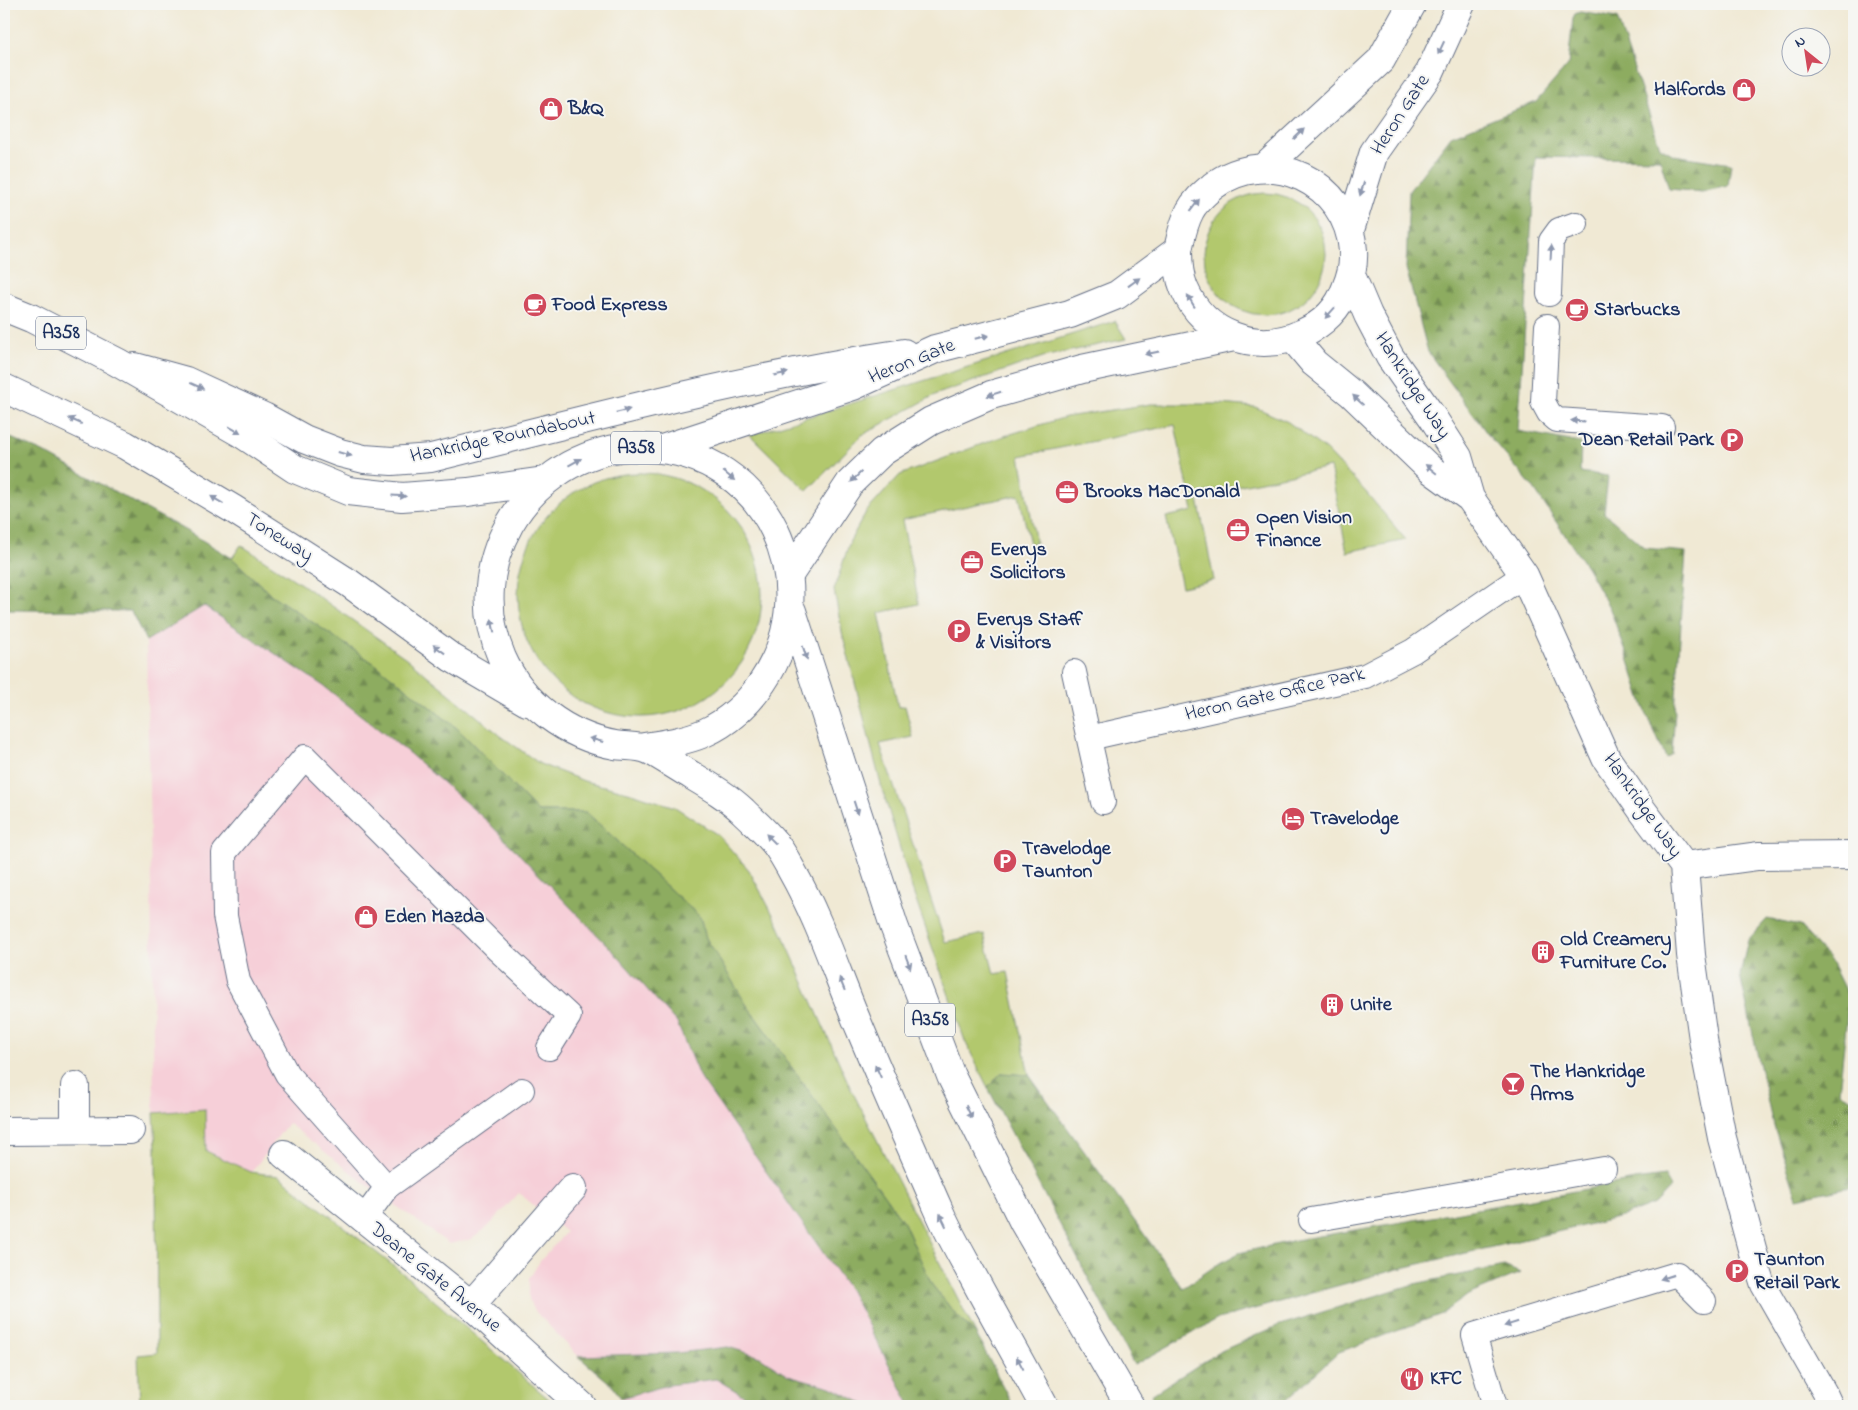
<svg xmlns="http://www.w3.org/2000/svg" width="1858" height="1410" viewBox="0 0 1858 1410" font-family="'Indie Flower',sans-serif">
<defs>
<pattern id="forest-firs" width="22" height="20" patternUnits="userSpaceOnUse" patternTransform="scale(1.25)"><rect width="22" height="20" fill="#8dac60"/><path d="M5 1l3.5 6h-7zM16 11l3.5 6h-7z" fill="#728c52"/></pattern>
</defs>
<rect width="100%" height="100%" fill="#f6f6f2"/>
<filter id="ink" filterUnits="userSpaceOnUse"><feTurbulence type="fractalNoise" baseFrequency=".02" numOctaves="2"/><feDisplacementMap in="SourceGraphic" scale="10" xChannelSelector="R" yChannelSelector="G"/><feConvolveMatrix kernelMatrix="1 2 1 2 8 2 1 2 1" color-interpolation-filters="sRGB"/></filter>
<filter id="wash" filterUnits="userSpaceOnUse"><feTurbulence type="fractalNoise" baseFrequency=".0096" numOctaves="4" result="noise"/><feDisplacementMap in="SourceGraphic" scale="20" xChannelSelector="R" yChannelSelector="G"/><feGaussianBlur stdDeviation="1.12" result="paint"/><feColorMatrix in="noise" values="0 0 0 0 0 0 0 0 0 0 0 0 0 0 0 0 0 1.4 0 .05"/><feComposite in="paint" operator="in"/></filter>
<g filter="url(#wash)">
<rect width="100%" height="100%" fill="#f0e9d4"/>
<path fill="#f6cfd8" d="M204 606 325 687 410 754 487 821 613 951 677 1023 699 1076 850 1291 911 1406H626L612 1385 578 1356 533 1309 529 1299V1279L540 1261 566 1232 519 1193 489 1226 472 1239 449 1244 362 1181 288 1123 251 1173 206 1150 205 1109 154 1113 151 883 146 641Z"/>
<path fill="#b2c86d" stroke="#667c66" d="M1204 254a61 61 0 1 1 122 0a61 61 0 1 1-122 0Z
M1115 321 1126 339 1043 357 937 394 862 435 807 491 750 435Z
M1151 404H1220L1255 407 1288 422 1326 450 1365 491 1406 540 1347 552 1330 467 1197 494 1214 580 1182 587 1166 517 1193 511 1175 425 1020 456 1036 543 1030 544 1019 495 902 520 919 604 879 613 898 707 905 706 913 737 880 744 945 942 984 934 994 974 1008 972 1029 1075 1001 1073 988 1088 965 1041 914 895 881 785 842 632 834 590 850 541 866 512 900 475 998 438 1066 417Z
M518 595a122 122 0 1 1 244 0a122 122 0 1 1-244 0Z
M241 545 301 584 406 658 501 736 540 764 584 781 628 792 675 807 718 835 749 870 778 924 850 1087 976 1334 957 1316 932 1285 904 1223 746 1004 706 938 700 917 586 812H538L458 729 375 664 270 594 232 558Z
M205 1109 206 1151 251 1172 279 1176 400 1271 557 1406H140L138 1355 157 1353 156 1148 154 1113Z"/>
<path fill="url(#forest-firs)" stroke="#546e5f" d="M1580 12 1617 18 1660 147 1674 155 1731 164 1728 186 1702 192 1669 189 1660 159 1536 157 1518 431 1581 443 1580 472 1608 476 1604 513 1645 548 1686 552 1672 754 1666 758 1644 707 1626 652 1610 609 1587 568 1532 486 1489 436 1428 352 1406 268 1409 191 1451 136 1536 102 1568 65 1573 18 1575 14Z
M4 435 43 452 190 533 232 558 270 594 375 664 458 729 538 812H586L700 917 706 938 746 1004 904 1223 932 1285 957 1316 976 1334 1013 1406H911L850 1291 699 1076 677 1023 613 951 487 821 410 754 325 687 204 606 146 641 131 611 4 610Z
M1767 919 1800 926 1830 960 1849 998 1839 1092 1854 1100V1186L1797 1198 1771 1117 1740 975 1748 940Z
M1001 1073 1029 1075 1183 1288 1215 1266 1239 1253 1296 1240 1449 1214 1635 1180 1665 1176 1671 1187 1655 1204 1621 1217 1398 1269 1218 1319 1134 1365 988 1088Z
M1504 1266 1520 1273 1468 1295 1442 1314 1339 1352 1280 1406H1157L1151 1395 1219 1352 1277 1326 1414 1284Z
M728 1347 760 1357 788 1375 831 1387 868 1406H761L716 1379 668 1385 621 1398 612 1385 578 1356 677 1353Z"/>
</g>
<g filter="url(#ink)">
<g fill="none" stroke-linecap="round" stroke-linejoin="round">
<g stroke="#667087" stroke-width="26">
<path id="service" d="M1549 294 1551 241 1559 230 1576 224
M1547 326 1543 402 1549 413 1557 420 1662 427
M1074 672 1103 802
M1089 738 1365 676 1413 651 1524 575
M387 1187 522 1090
M363 1220 387 1187 287 1074 238 981 225 916 224 853 305 757 498 950 569 1016 549 1048
M1311 1220 1604 1169
M1755 1260 1763 1285 1825 1393 1831 1406
M1495 1406 1474 1335 1677 1274 1704 1301"/>
</g>
<g stroke="#667087" stroke-width="30">
<path id="minor" d="M1264 168 1381 60 1412 4
M1350 230 1374 152 1430 72 1461 4
M1351 275 1368 315 1390 357 1433 418 1458 457 1470 498 1524 575 1606 758 1642 810 1684 866 1691 955 1704 1046 1722 1138 1755 1260
M1293 338 1314 363 1352 394 1430 469 1470 498
M135 367 186 381 264 417 304 439 340 453 364 459 392 461 431 458C588 419 744 377 904 353
M665 448 853 386 935 349 1070 314 1117 295 1178 250C1181 237 1183 224 1190 211 1195 201 1205 193 1213 186 1269 144 1348 182 1353 251 1354 264 1351 276 1346 288 1339 308 1323 324 1303 333 1257 355 1204 335 1184 288 1179 276 1178 263 1178 250
M789 575 850 483 882 452 931 421 991 395 1082 369 1234 337
M1684 866 1758 856 1854 855
M75 1130V1086
M4 1131 130 1130
M284 1154 471 1305 582 1406
M471 1305 573 1188"/>
</g>
<g stroke="#667087" stroke-width="30">
<path id="primary" d="M4 307 31 318 117 362 241 433 295 469 348 491 402 497 468 492 544 481
M4 388 125 445 233 509 349 583 452 658 527 702
M792 611 894 926 951 1076 1024 1223 1130 1406
M644 747C665 744 685 741 704 733 727 723 748 704 762 683 829 585 767 451 646 448 638 448 629 446 620 448 523 463 462 566 502 658 522 703 566 736 615 745 626 747 638 745 649 750 661 756 674 765 686 772 706 784 726 795 743 811 755 823 770 835 779 849 784 856 788 864 792 871 821 922 838 978 861 1031 887 1093 914 1154 941 1215 951 1238 965 1261 977 1284 999 1325 1022 1365 1044 1406"/>
</g>
<use href="#service" stroke="#fff" stroke-width="24"/>
<use href="#minor" stroke="#fff" stroke-width="28"/>
<use href="#primary" stroke="#fff" stroke-width="28"/>
</g>
<defs><path id="oneway-solid" d="M-6-.8H1V-3.2L6.5 0L1 3.2V.8H-6Z" transform="scale(1.25)"/></defs>
<g fill="#8d97ae">
<use href="#oneway-solid" transform="translate(1441 48) rotate(115)"/>
<use href="#oneway-solid" transform="translate(1299 134) rotate(-44)"/>
<use href="#oneway-solid" transform="translate(1362 189) rotate(107)"/>
<use href="#oneway-solid" transform="translate(1195 205) rotate(-53)"/>
<use href="#oneway-solid" transform="translate(1551 252) rotate(-87)"/>
<use href="#oneway-solid" transform="translate(1134 282) rotate(-36)"/>
<use href="#oneway-solid" transform="translate(1191 301) rotate(-121)"/>
<use href="#oneway-solid" transform="translate(1330 313) rotate(132)"/>
<use href="#oneway-solid" transform="translate(982 337) rotate(-14)"/>
<use href="#oneway-solid" transform="translate(1152 353) rotate(168)"/>
<use href="#oneway-solid" transform="translate(781 374) rotate(-11)"/>
<use href="#oneway-solid" transform="translate(197 386) rotate(25)"/>
<use href="#oneway-solid" transform="translate(994 394) rotate(162)"/>
<use href="#oneway-solid" transform="translate(1358 400) rotate(-137)"/>
<use href="#oneway-solid" transform="translate(623 411) rotate(-14)"/>
<use href="#oneway-solid" transform="translate(75 421) rotate(-155)"/>
<use href="#oneway-solid" transform="translate(1578 421) rotate(-176)"/>
<use href="#oneway-solid" transform="translate(235 430) rotate(30)"/>
<use href="#oneway-solid" transform="translate(345 454) rotate(16)"/>
<use href="#oneway-solid" transform="translate(575 462) rotate(-29)"/>
<use href="#oneway-solid" transform="translate(1431 469) rotate(-141)"/>
<use href="#oneway-solid" transform="translate(729 476) rotate(39)"/>
<use href="#oneway-solid" transform="translate(856 477) rotate(136)"/>
<use href="#oneway-solid" transform="translate(399 496) rotate(3)"/>
<use href="#oneway-solid" transform="translate(217 500) rotate(-149)"/>
<use href="#oneway-solid" transform="translate(493 626) rotate(-101)"/>
<use href="#oneway-solid" transform="translate(439 649) rotate(-144)"/>
<use href="#oneway-solid" transform="translate(805 653) rotate(72)"/>
<use href="#oneway-solid" transform="translate(596 740) rotate(-165)"/>
<use href="#oneway-solid" transform="translate(856 808) rotate(72)"/>
<use href="#oneway-solid" transform="translate(771 839) rotate(-135)"/>
<use href="#oneway-solid" transform="translate(908 962) rotate(69)"/>
<use href="#oneway-solid" transform="translate(842 984) rotate(-112)"/>
<use href="#oneway-solid" transform="translate(878 1071) rotate(-114)"/>
<use href="#oneway-solid" transform="translate(969 1112) rotate(64)"/>
<use href="#oneway-solid" transform="translate(943 1220) rotate(-116)"/>
<use href="#oneway-solid" transform="translate(1667 1277) rotate(163)"/>
<use href="#oneway-solid" transform="translate(1511 1324) rotate(163)"/>
<use href="#oneway-solid" transform="translate(1020 1363) rotate(-118)"/>
</g>
</g>
<defs>
<g id="shop-disc" transform="scale(1.25)"><circle r="9.5" fill="#d1495b" stroke="#f6f6f2"/><path d="M-5-2.5h2.3a2.7 3.5 0 0 1 5.4 0H5L5.5 6h-11ZM-1.5-2.5h3a1.5 2.3 0 0 0-3 0Z" fill="#fff"/></g>
<g id="cafe-disc" transform="scale(1.25)"><circle r="9.5" fill="#d1495b" stroke="#f6f6f2"/><path d="M-5.5-4.5H6V0H3Q3 3.5 0 3.5H-2.5Q-5.5 3.5-5.5 0ZM3-3.2v2h1.7v-2ZM-6 4.5H4V6H-6Z" fill="#fff"/></g>
<g id="parking-disc" transform="scale(1.25)"><circle r="9.5" fill="#d1495b" stroke="#f6f6f2"/><path d="M-3.5-5.5H1a3.5 3.5 0 0 1 0 7H-1V5.5H-3.5ZM-1-3.4V-.6H.8a1.4 1.4 0 0 0 0-2.8Z" fill="#fff"/></g>
<g id="office-disc" transform="scale(1.25)"><circle r="9.5" fill="#d1495b" stroke="#f6f6f2"/><path d="M-6-3h4V-5.5h4V-3h4V5H-6ZM-1-4.5V-3h2v-1.5ZM-6 0V1H6V0Z" fill="#fff"/></g>
<g id="hotel-disc" transform="scale(1.25)"><circle r="9.5" fill="#d1495b" stroke="#f6f6f2"/><path d="M-6-4.5h1.5V1H6V5H4.5V3h-9V5H-6ZM-4 0a1.8 1.8 0 1 1 3.6 0ZM.5 0V-2.5h3Q6-2.5 6 0Z" fill="#fff"/></g>
<g id="building-disc" transform="scale(1.25)"><circle r="9.5" fill="#d1495b" stroke="#f6f6f2"/><path d="M-4-6H4V6H1V3H-1V6H-4ZM-2.5-4.3h1.7v1.8h-1.7ZM.8-4.3h1.7v1.8H.8ZM-2.5-1h1.7V.8h-1.7ZM.8-1h1.7V.8H.8Z" fill="#fff"/></g>
<g id="bar-disc" transform="scale(1.25)"><circle r="9.5" fill="#d1495b" stroke="#f6f6f2"/><path d="M-6-5H6L.8 .8V4.5H3.5V6h-7V4.5H-.8V.8Z" fill="#fff"/></g>
<g id="restaurant-disc" transform="scale(1.25)"><circle r="9.5" fill="#d1495b" stroke="#f6f6f2"/><path d="M-5-6h1v4h1v-4h1v4h1v-4h1v5L-1.5 .5V6h-2V.5L-5-1ZM5-6V6H3V1.5H1.5Q1.5-4 5-6Z" fill="#fff"/></g>
</defs>
<g fill-rule="evenodd">
<use href="#shop-disc" x="1744" y="90"/>
<use href="#shop-disc" x="551" y="109"/>
<use href="#cafe-disc" x="535" y="305"/>
<use href="#cafe-disc" x="1577" y="310"/>
<use href="#parking-disc" x="1732" y="440"/>
<use href="#office-disc" x="1067" y="492"/>
<use href="#office-disc" x="1238" y="530"/>
<use href="#office-disc" x="972" y="562"/>
<use href="#parking-disc" x="959" y="631"/>
<use href="#hotel-disc" x="1293" y="819"/>
<use href="#parking-disc" x="1005" y="861"/>
<use href="#shop-disc" x="366" y="917"/>
<use href="#building-disc" x="1543" y="952"/>
<use href="#building-disc" x="1332" y="1005"/>
<use href="#bar-disc" x="1513" y="1084"/>
<use href="#parking-disc" x="1737" y="1271"/>
<use href="#restaurant-disc" x="1412" y="1379"/>
</g>
<g text-anchor="middle" dominant-baseline="central" stroke-width="4" stroke-linejoin="round" paint-order="stroke">
<g fill="#f6f6f2" stroke="#5d6b8a" stroke-width="1">
<rect x="36" y="316.5" width="50" height="33" rx="4"/>
<rect x="611" y="431.5" width="50" height="33" rx="4"/>
<rect x="905" y="1003.5" width="50" height="33" rx="4"/>
</g>
<g font-size="19" font-weight="bold" fill="#1b2f5e">
<text x="61" y="333">A358</text>
<text x="636" y="448">A358</text>
<text x="930" y="1020">A358</text>
</g>
<g font-size="20" font-weight="bold" fill="#1b2f5e" stroke="#f6f6f2" text-anchor="start">
<text x="1726" y="90" text-anchor="end">Halfords</text>
<text x="568" y="109">B&amp;Q</text>
<text x="552" y="305">Food Express</text>
<text x="1594" y="310">Starbucks</text>
<text x="1714" y="440" text-anchor="end">Dean Retail Park</text>
<text x="1084" y="492">Brooks MacDonald</text>
<text x="1256" y="518">Open Vision<tspan x="1256" dy="23">Finance</tspan></text>
<text x="990" y="550">Everys<tspan x="990" dy="23">Solicitors</tspan></text>
<text x="976" y="620">Everys Staff<tspan x="976" dy="23">&amp; Visitors</tspan></text>
<text x="1310" y="819">Travelodge</text>
<text x="1022" y="849">Travelodge<tspan x="1022" dy="23">Taunton</tspan></text>
<text x="384" y="917">Eden Mazda</text>
<text x="1560" y="940">Old Creamery<tspan x="1560" dy="23">Furniture Co.</tspan></text>
<text x="1350" y="1005">Unite</text>
<text x="1530" y="1072">The Hankridge<tspan x="1530" dy="23">Arms</tspan></text>
<text x="1754" y="1260">Taunton<tspan x="1754" dy="23">Retail Park</tspan></text>
<text x="1430" y="1379">KFC</text>
</g>
<g font-size="20" fill="#1b2f5e" stroke="#f6f6f2">
<text transform="translate(1401 115) rotate(-57)">Heron Gate</text>
<text transform="translate(912 362) rotate(-22)">Heron Gate</text>
<text transform="translate(1412 386) rotate(57)">Hankridge Way</text>
<text transform="translate(503 438) rotate(-12)">Hankridge Roundabout</text>
<text transform="translate(279 538) rotate(32)">Toneway</text>
<text transform="translate(1275 695) rotate(-13)">Heron Gate Office Park</text>
<text transform="translate(1642 806) rotate(55)">Hankridge Way</text>
<text transform="translate(435 1278) rotate(39)">Deane Gate Avenue</text>
</g>
</g>
<rect width="1858" height="1410" fill="none" stroke="#f6f6f2" stroke-width="20"/>
<g transform="translate(1806 52) rotate(330)"><circle r="24" fill="#f6f6f2" stroke="#9ea6b7"/>
<path d="M0-4L9 19L0 12L-9 19Z" fill="#d1495b"/>
<text y="-8" font-size="14" font-weight="bold" text-anchor="middle" fill="#1b2f5e">N</text>
</g>
</svg>
